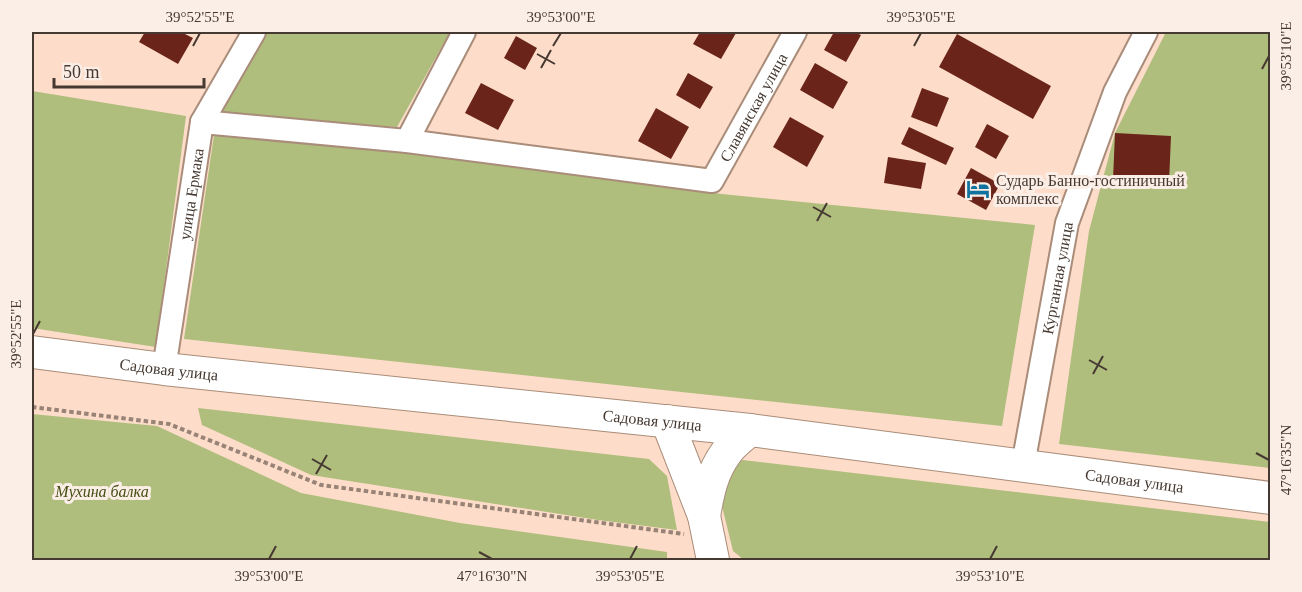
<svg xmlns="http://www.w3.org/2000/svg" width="1302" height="592" viewBox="0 0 1302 592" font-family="Georgia,serif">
<rect width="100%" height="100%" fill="#fdddc9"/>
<path fill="#afbd7d" d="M266 32H450L397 127 216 116Z
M1166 32H1270V468L1059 444 1089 231 1115 133Z
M32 91 186 116 156 347 32 328Z
M214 135 397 149 722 194 1035 225 1002 426 184 339Z
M198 408 649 459 667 476 677 530 598 520 311 475 202 425Z
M32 414 157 426 301 493 460 523 667 552V560H32Z
M726 458 1270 522V560H744L733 551 722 506Z"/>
<path fill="#6a2419" d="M145 32H181L193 38 178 64 139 42Z
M700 32H732L736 33 721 59 693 44Z
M834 32H854L861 35 846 62 824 50Z
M957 34 1051 86 1033 119 939 67Z
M516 36 537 48 525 70 504 58Z
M815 63 848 82 833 109 800 90Z
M688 73 713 87 700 109 676 95Z
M481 83 514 100 498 130 465 113Z
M922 88 949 98 937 127 911 117Z
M656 108 689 127 671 159 638 141Z
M790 117 824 136 807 167 773 147Z
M987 124 1009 136 996 159 975 147Z
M909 127 954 148 946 165 901 144Z
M1115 133 1171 136 1169 183 1113 180Z
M888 157 926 163 921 189 884 183Z
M971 168 1000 184 986 210 957 194Z"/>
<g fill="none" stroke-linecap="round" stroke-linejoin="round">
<g stroke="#a98c79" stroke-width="26">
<g id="minor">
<path id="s1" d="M202 122 407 141 712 181 795 32"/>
<path d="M407 141 464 32"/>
<path id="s2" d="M164 369 202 122 254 32"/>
<path id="s3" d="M1023 465 1067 223 1115 92 1146 32"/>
</g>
</g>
<g stroke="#a98c79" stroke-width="34">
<g id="secondary">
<path id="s4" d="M32 352 164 369 750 430 1270 498"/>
<path d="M667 421 704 516 713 560"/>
<path d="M704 516C708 493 712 472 726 453 732 444 742 437 750 430"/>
</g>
</g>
<path stroke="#988376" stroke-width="4" stroke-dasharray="4.5 3" stroke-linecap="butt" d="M32 407 169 424 321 485 684 534"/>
<use href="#minor" stroke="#fff" stroke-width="22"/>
<use href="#secondary" stroke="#fff" stroke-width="32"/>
</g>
<path fill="none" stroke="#463931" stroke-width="2" d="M193 46 200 33M553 46 561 33M914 46 921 33M537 54 555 64M541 68 551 50M1262 69 1269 56M813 207 831 217M817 221 827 203M33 334 40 321M1089 360 1107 370M1093 374 1103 356M1256 453 1269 460M312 459 331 470M316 474 327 455M479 552 492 559M269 559 276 546M630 559 637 546M990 559 997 546"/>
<defs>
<g id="hotel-bare" transform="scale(1.8)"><path d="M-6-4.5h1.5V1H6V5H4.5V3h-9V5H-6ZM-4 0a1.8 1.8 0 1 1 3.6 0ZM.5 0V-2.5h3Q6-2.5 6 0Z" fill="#10729f" stroke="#fbeee6" stroke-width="2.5" paint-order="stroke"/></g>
</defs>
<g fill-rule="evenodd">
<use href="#hotel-bare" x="978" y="189"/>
</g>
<g text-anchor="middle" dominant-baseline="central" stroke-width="6" stroke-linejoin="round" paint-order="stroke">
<g font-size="16" fill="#463931" stroke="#fbeee6">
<text stroke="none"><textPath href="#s1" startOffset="598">Славянская улица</textPath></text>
<text stroke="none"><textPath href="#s2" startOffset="177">улица Ермака</textPath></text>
<text stroke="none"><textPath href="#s3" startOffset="190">Курганная улица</textPath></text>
<text stroke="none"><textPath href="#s4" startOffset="138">Садовая улица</textPath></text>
<text stroke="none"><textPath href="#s4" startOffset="624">Садовая улица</textPath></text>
<text stroke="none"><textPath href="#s4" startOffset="1110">Садовая улица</textPath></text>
</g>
<g font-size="16" fill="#463931" stroke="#fbeee6" text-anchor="start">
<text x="996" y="180">Сударь Банно-гостиничный<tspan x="996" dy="18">комплекс</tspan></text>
</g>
<g font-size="16" font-style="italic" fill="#444e15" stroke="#fbeee6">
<text x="102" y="491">Мухина балка</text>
</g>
</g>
<rect width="1302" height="592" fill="none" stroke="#fbeee6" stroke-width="66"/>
<path d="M54 78v9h150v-9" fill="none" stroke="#463931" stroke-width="3"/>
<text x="63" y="78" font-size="18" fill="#463931" stroke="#fbeee6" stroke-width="4.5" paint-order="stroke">50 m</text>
<rect x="33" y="33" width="1236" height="526" fill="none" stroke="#463931" stroke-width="2"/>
<g font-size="15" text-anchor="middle" fill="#463931">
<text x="200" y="22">39°52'55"E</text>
<text x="561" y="22">39°53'00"E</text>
<text x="921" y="22">39°53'05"E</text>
<text transform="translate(1286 56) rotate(-90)" y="5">39°53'10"E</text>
<text transform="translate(16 334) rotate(-90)" y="5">39°52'55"E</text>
<text transform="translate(1286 460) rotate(-90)" y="5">47°16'35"N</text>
<text x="269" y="581">39°53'00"E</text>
<text x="492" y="581">47°16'30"N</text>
<text x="630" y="581">39°53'05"E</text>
<text x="990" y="581">39°53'10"E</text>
</g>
</svg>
